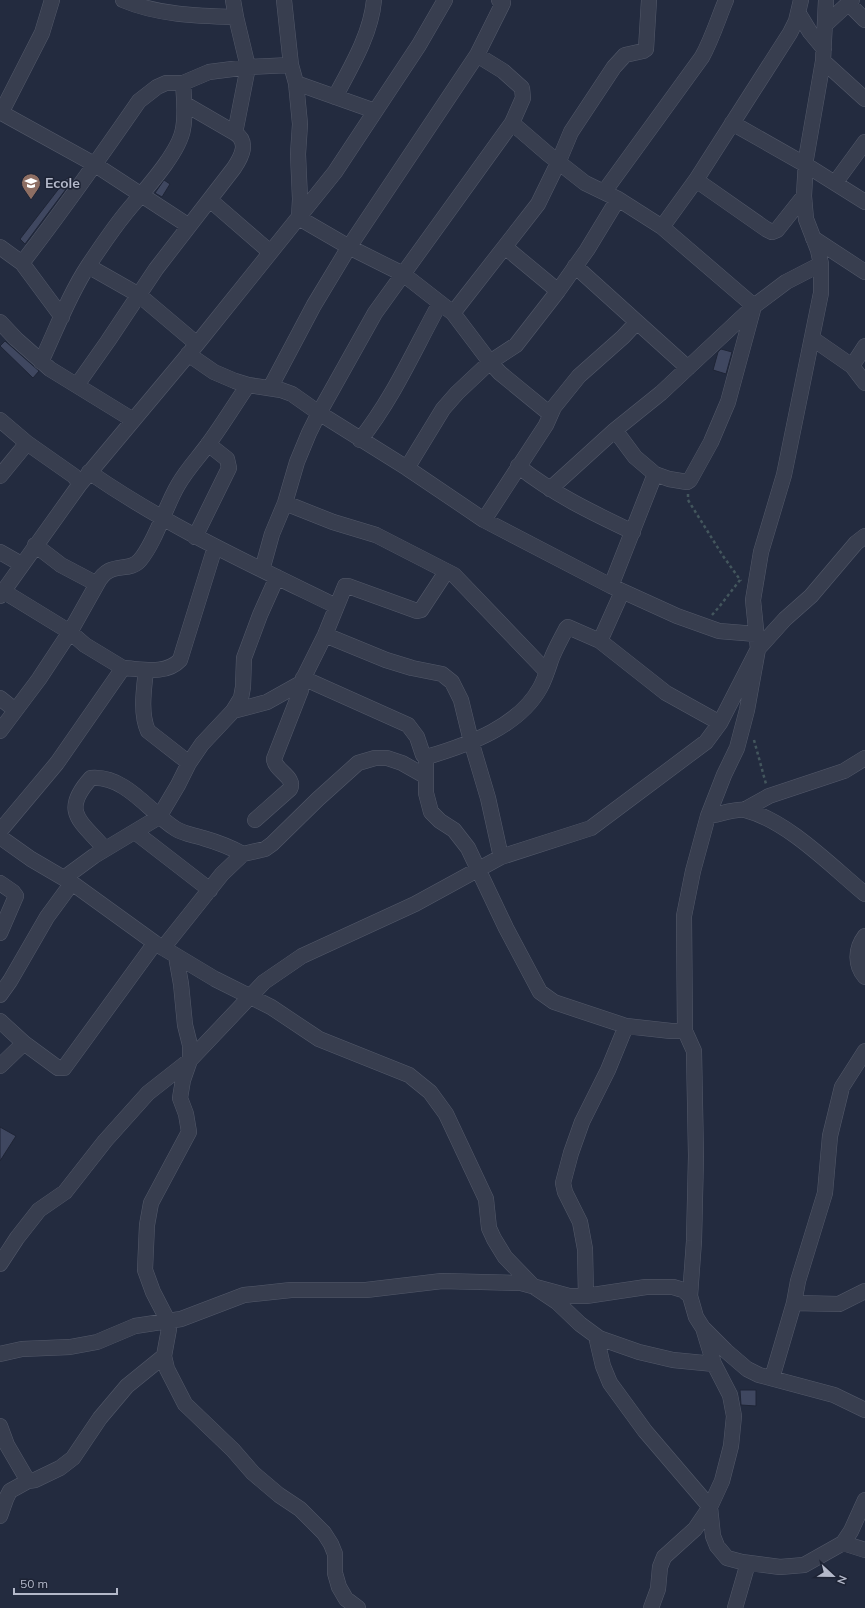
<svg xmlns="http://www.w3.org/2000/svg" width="865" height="1608" viewBox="0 0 865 1608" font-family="Mulish,sans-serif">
<rect width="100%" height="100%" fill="#232b3f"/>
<path fill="#3f4760" stroke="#1f2536" d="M67 178 72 181 25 244 20 239Z
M164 180 170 184 162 197 155 193Z
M5 341 39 371 33 378 0 346Z
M721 349 732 352 726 374 713 370 718 352Z
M0 1127 16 1136 0 1161Z
M740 1390H756V1406L741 1405Z"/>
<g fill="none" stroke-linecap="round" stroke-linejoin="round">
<g stroke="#53596a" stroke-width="16">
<path id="minor" d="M233 0 236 17
M284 0 291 65 296 83 300 124 298 154 300 199 299 218 349 247 403 274 453 313 490 362 500 373 550 414
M848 3 865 20
M799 14 810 32 824 49
M825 25 852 0
M477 55 503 71 522 88 523 98 512 123 548 154 585 183 618 199 662 227 754 306 728 402 711 442 690 480 687 482 669 479 655 474
M823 61 865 99
M296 83 375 111
M335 97C351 67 371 34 374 0
M185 104 235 133
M0 112 94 164 189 226
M1 113 42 33 52 0
M732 123 806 165 865 202
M696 180 766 229 772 232 777 230 804 196
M835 183 865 142
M604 192 702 57C712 39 718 19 726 0
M210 200 270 252
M662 227 696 180 790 33 796 21 801 0
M813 238 865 272
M0 247 22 263 62 317
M22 263C63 210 101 156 139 101L157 87 166 83H183L209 72 248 67 291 65
M88 266 139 295 197 344
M575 266 637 322
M558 291 587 250 618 199
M453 313 538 204 558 163 571 132 614 67 625 55 643 51 646 49 649 0
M0 322 16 339 50 369 133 420
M813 339 852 366 865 383
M188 354 214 372 235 381 248 385 281 390 292 394 319 413 407 468 484 520 611 586 677 616 719 631 756 634
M41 362C56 330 69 295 88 266 100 248 112 230 125 214 142 193 179 154 183 129 186 114 184 98 183 83
M852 366 865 346
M77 385 108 341 156 269 234 168C242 156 249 142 235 133L248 67 236 17C198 16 158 15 123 0
M270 388 314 305 349 247 477 55 503 3 499 0
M0 420 27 443 74 476 80 484
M360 440C394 397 414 350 440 303
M518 466C553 494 593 513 633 532
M407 468 443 409 457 393 490 362 516 345 558 291 505 247
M89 472C167 526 252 565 336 606
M0 476 27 443
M550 489 615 430 661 393 754 306 786 282 821 264
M285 503 333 522 376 535 454 575 547 672
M484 520 546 425 554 407 579 376 623 337 637 322 688 368
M195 537 229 468 227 459 208 444
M0 552 21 564
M262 570 272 534 285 503 297 462 309 433 319 413 375 313 512 123
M97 584C110 559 128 574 140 560 156 541 165 507 178 485 187 469 199 457 209 443 223 424 235 404 248 385
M611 586 655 474 635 457 615 430
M0 596 80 484 197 344 335 172 419 45 445 0
M325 635 386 660 412 668 442 674 452 682 461 700 471 741 488 798 501 857
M600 641 622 592
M123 668C142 669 166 675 180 660L215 547
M146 670C144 689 140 713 148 731L189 763
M303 678 408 725 417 737 423 755 426 757 430 756C470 744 519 726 540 688 545 679 548 669 551 660 555 649 561 639 566 629L568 627 600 641 666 693 720 723
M0 698 15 710
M233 711 267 702 301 683 325 635 345 586H348L417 611 421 610 446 572
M0 731 39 679 70 632 97 584 61 565 35 545
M426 757V793L431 812 440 821 454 830 468 848 506 928 540 992 554 1002 626 1026
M744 810 769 796 844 771 865 758
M708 816C718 815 736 808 745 810 788 821 831 866 865 894
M255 820 290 789C296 777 275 771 274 759L301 690V683
M0 831 57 763 123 668 85 645 70 632 3 591
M135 832 210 890
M0 837 31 859 72 883 155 943 215 979 271 1007 319 1039 409 1075 430 1092 446 1114 486 1199 489 1228 494 1239 505 1257 533 1286 557 1302 580 1324 599 1338 639 1352 673 1360 714 1364
M105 849C81 821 60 812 91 778 126 775 150 813 176 829 184 834 194 835 203 838 217 842 230 847 243 854L222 874 163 948
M243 854 265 849 272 844 318 799 358 763 375 758H387L402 763 425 776
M64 878 94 856 159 817 178 785 189 763 202 744 233 711 241 698 243 687 244 658 260 615 277 577
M0 883 13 892 16 896 0 933
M865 936C855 949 855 965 865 977
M176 956 181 984 185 1025 190 1045V1060L183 1080 180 1098 186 1114 189 1132 151 1203 147 1225 145 1270 153 1292 168 1321 169 1329 164 1356 167 1369 185 1404 233 1450 253 1473 279 1495 300 1509 324 1533 331 1544 335 1554V1573L339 1587 346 1599 358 1608
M0 995 10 981 47 917 72 883
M0 1021 24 1043 58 1068H64L155 943
M0 1066 24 1043
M0 1264 17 1238 39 1210 65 1192 105 1141 148 1093 190 1060 264 982 302 956 415 904 501 857 591 828 706 742 720 723 758 649 785 619 811 596 856 543 865 536
M586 1296 585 1249 580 1222 565 1192 563 1183 571 1153 582 1122 608 1070 626 1026 671 1031H685
M690 1296 694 1241 696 1156 694 1051 685 1031 684 916 693 871 708 816 724 775 737 748 747 710 758 649 753 600 761 552 784 475 821 293V264L818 250 806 219 804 196 806 159 823 61 826 0
M794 1303 839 1304 865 1291
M596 1336 603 1366 610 1383 645 1431 710 1507 713 1536 717 1546 727 1558 742 1562 780 1567 804 1565 843 1543 851 1531 865 1500
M0 1354 22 1349 70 1347 97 1342 135 1326 181 1319 244 1295 291 1290H366L442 1281 521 1283 569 1296H586L646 1287H673L683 1290 690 1296 696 1317 703 1328 726 1351 747 1369 759 1375 834 1395 865 1410
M772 1378 794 1303 798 1281 825 1193 830 1136 842 1087 865 1051
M0 1426 7 1445 28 1481
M0 1516 6 1499 10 1491 28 1481 35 1480 60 1468 73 1458 100 1418 127 1386 164 1356
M843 1543 865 1550
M651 1608 658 1589 660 1567 664 1557 695 1529 710 1507 722 1481 731 1446 734 1416 730 1395 714 1364 704 1331
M735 1608 748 1563"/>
</g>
<path stroke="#43565d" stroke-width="2.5" stroke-dasharray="3 3" stroke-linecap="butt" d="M688 494V500L723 556 741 581
M712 615 719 607 740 580
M754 740 766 784"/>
<use href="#minor" stroke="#383e4f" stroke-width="15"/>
</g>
<defs>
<g id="school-pin" transform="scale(1)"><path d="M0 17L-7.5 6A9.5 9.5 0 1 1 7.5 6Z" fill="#8d6e63" stroke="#1d2334"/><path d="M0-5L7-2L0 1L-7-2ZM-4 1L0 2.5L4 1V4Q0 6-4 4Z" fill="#fff"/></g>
</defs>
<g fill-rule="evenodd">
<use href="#school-pin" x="31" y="183"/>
</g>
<g text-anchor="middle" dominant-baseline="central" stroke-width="3" stroke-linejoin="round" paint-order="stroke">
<g font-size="14" font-weight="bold" fill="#b4b9ca" stroke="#1d2334" text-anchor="start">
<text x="45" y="183">Ecole</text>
</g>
</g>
<g transform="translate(833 1576) rotate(112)" stroke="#1d2334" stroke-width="3" paint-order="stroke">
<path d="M0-3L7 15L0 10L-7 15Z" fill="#b4b9ca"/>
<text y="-6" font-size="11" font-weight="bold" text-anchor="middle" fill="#b4b9ca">N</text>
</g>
<path d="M14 1588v6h103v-6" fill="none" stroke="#b4b9ca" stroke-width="2"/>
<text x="20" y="1588" font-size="12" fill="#b4b9ca" stroke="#1d2334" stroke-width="3" paint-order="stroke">50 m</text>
</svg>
